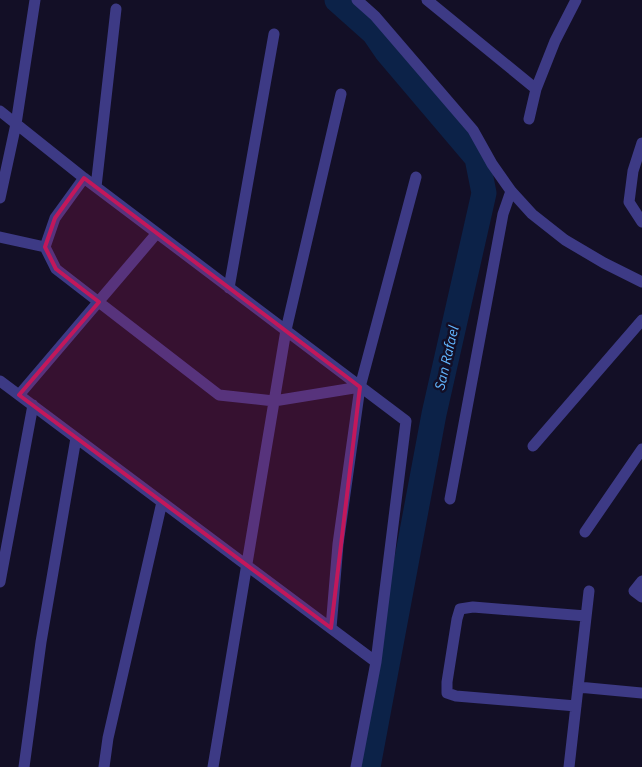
<svg xmlns="http://www.w3.org/2000/svg" width="642" height="767" viewBox="0 0 642 767" font-family="'Source Sans 3',sans-serif">
<rect width="100%" height="100%" fill="#130f26"/>
<g fill="none" stroke-linecap="round" stroke-linejoin="round">
<path stroke="#0c2248" stroke-width="25" d="M337 0 374 33 387 52 477 158 484 193 434 414 368 767"/>
<path stroke="#3d3a85" stroke-width="11" d="M357 0 375 16 473 130 492 164 511 191 532 214 565 240 604 263 642 282
M427 0 536 89
M0 111 84 178 406 421 376 662 356 767
M529 119 536 89 555 41 576 0
M642 143 633 171 629 202 642 222
M84 178 55 218 45 247 56 269 219 395 274 401 360 387
M96 187 116 9
M0 198 16 124 35 0
M0 237 45 247
M229 288 274 34
M0 381 376 662
M19 395 157 233
M533 446 642 320
M450 499 503 214 511 191
M585 532 642 449
M642 581 634 591 642 597
M0 582 33 405
M331 628 338 544 360 387 416 177
M578 687 642 693
M576 706 456 696 447 693V682L457 619 460 609 473 607 586 616
M24 767 41 642 76 438
M104 767 108 738 162 502
M213 767 286 330 341 94
M569 767 589 591"/>
</g>
<path fill="#c2185b" fill-opacity="0.2" stroke="#c2185b" stroke-width="4" stroke-linejoin="round" d="M84 178 360 387 331 628 19 395 99 302 56 269 45 247 55 218Z"/>
<g text-anchor="middle" dominant-baseline="central" stroke-width="5" stroke-linejoin="round" paint-order="stroke">
<g font-size="15" font-style="italic" fill="#62b6ff" stroke="#130f26">
<text transform="translate(447 358) rotate(-77)">San Rafael</text>
</g>
</g>
</svg>
